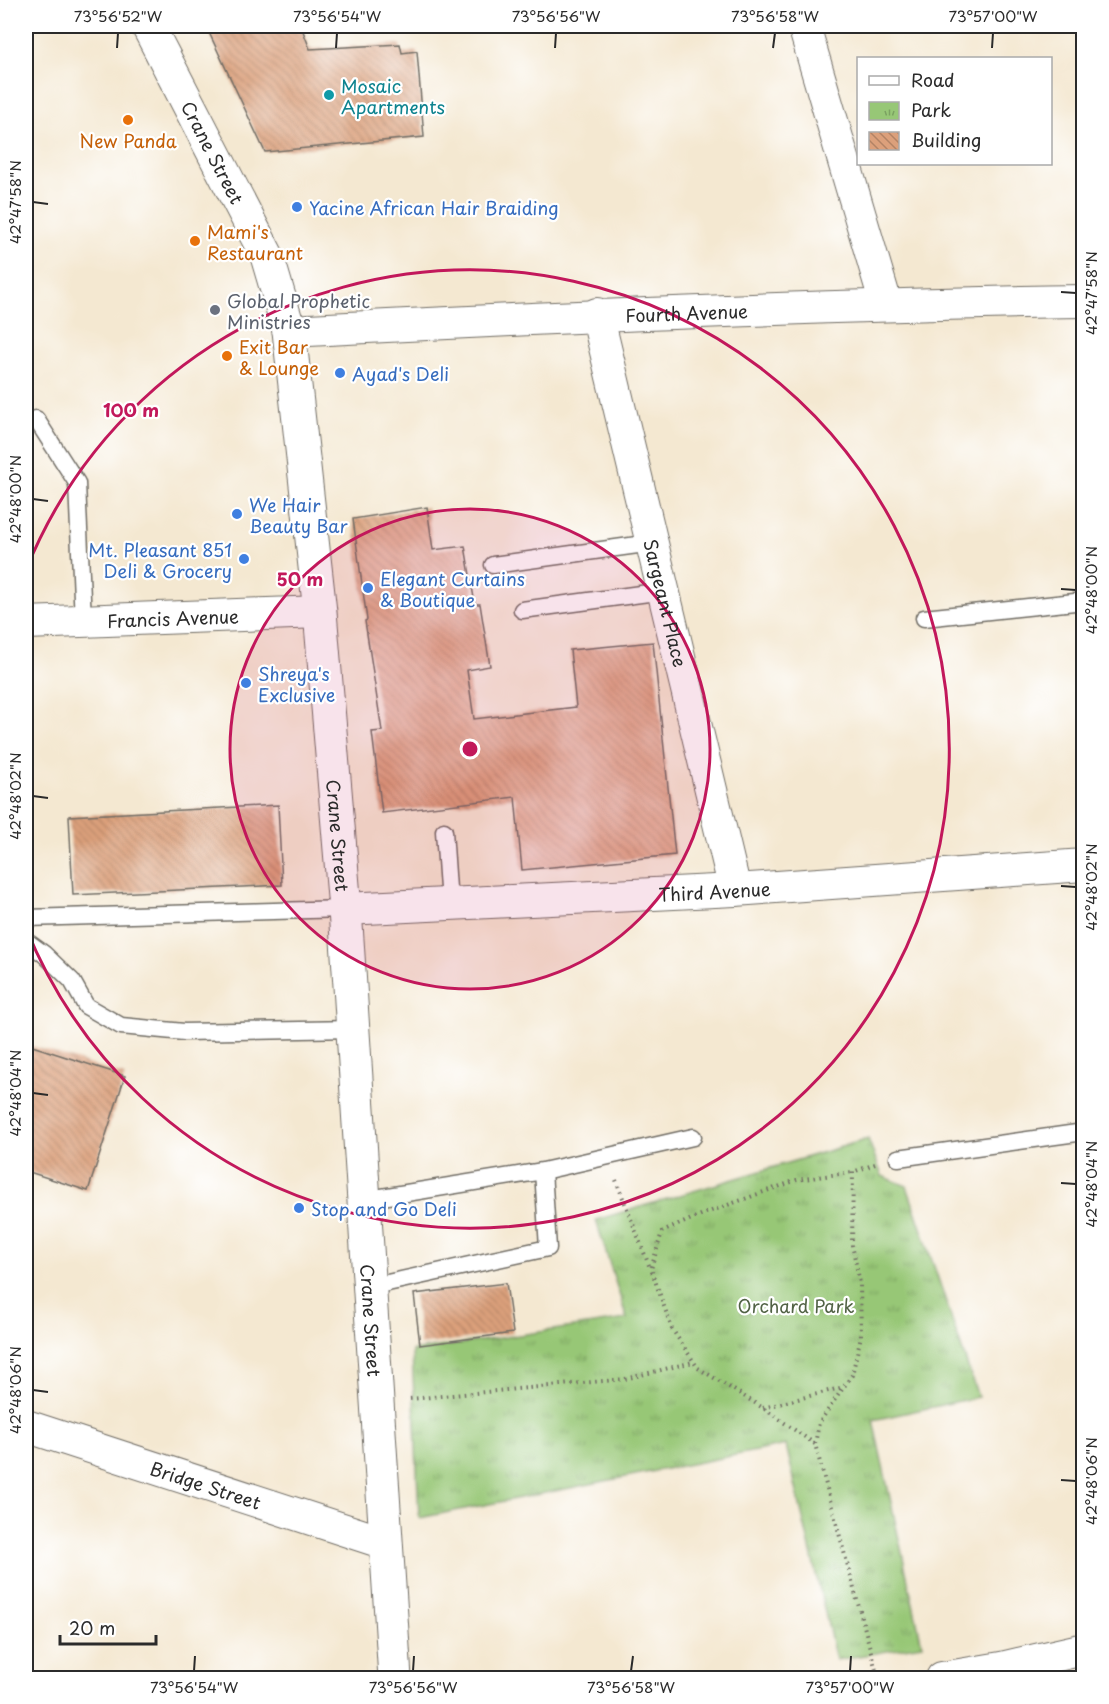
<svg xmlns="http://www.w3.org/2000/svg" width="1109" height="1704" viewBox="0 0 1109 1704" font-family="'Playpen Sans',sans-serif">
<defs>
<pattern id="park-tufts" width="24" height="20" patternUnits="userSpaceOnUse" patternTransform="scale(1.5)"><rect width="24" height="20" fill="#97c776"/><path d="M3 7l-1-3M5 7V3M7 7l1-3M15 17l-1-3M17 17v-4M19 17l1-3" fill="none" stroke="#7ba261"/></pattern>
<pattern id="building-back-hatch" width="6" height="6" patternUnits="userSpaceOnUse" patternTransform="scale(1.5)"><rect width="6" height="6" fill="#dca07b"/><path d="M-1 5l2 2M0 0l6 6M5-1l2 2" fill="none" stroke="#b38365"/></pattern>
</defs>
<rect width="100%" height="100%" fill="#fff"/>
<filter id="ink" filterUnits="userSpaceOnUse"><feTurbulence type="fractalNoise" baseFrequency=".0167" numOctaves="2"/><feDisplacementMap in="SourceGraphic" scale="12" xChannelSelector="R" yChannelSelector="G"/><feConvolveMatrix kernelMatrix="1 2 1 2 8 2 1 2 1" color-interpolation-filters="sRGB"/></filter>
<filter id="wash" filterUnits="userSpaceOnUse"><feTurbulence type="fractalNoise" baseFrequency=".008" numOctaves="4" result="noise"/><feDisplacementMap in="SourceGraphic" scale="24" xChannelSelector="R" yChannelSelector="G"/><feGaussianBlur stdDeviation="1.35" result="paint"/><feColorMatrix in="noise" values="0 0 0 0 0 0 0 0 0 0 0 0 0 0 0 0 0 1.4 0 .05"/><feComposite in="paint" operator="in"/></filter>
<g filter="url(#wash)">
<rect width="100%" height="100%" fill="#f4e8d1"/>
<path fill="url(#park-tufts)" stroke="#617950" stroke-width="1.5" d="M868 1139 882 1176 907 1186 978 1397 873 1420 922 1645 836 1660 786 1445 419 1518 412 1351 627 1319 596 1220Z"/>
<g id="blocks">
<path fill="url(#building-back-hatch)" d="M206 26H301L310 49 400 44 402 53 417 51 424 137 265 152Z
M427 507 433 550 465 546 475 604H480L490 666 467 670 474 719 576 707 570 650 653 642 675 855 522 870 515 797 382 813 372 732 382 731 365 621 367 620 353 519Z
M278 805 282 885 73 895 69 816Z
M26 1044 125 1076 88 1191 26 1171Z
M506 1283 513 1333 420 1345 414 1294Z"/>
</g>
</g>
<g filter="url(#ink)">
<use href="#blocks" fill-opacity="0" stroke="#716d65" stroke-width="1.5"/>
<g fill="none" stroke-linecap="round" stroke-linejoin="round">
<g stroke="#716d65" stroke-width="19">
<path id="service" d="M36 419 77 483 83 621
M493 565 652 543
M522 610 663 591
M924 618 1084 601
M444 831 449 903
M26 918 345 909
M26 941 44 954 72 981 86 1006 121 1026 184 1032 353 1029
M898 1158 1084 1132
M543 1171 693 1137
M363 1200 543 1171 548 1248 369 1287"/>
</g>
<g stroke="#716d65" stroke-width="34">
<g id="minor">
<path d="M804 26 886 304"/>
<path id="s1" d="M597 314 735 890"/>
<path id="s2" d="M289 331C554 317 818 305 1084 301"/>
<path id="s3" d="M26 623 320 612"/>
<path id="s4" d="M345 909 735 890 1084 865"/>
<path id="s5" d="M26 1426 385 1543"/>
<path d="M942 1678 1001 1668 1084 1649"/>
</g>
</g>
<g stroke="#716d65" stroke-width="35">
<g id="tertiary">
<path id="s6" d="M148 26 267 256 289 331 320 612 345 909 395 1678"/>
</g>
</g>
<path stroke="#716d65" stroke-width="4" stroke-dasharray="1.5 4.5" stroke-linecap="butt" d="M875 1164 853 1172 852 1245 860 1283 861 1336 852 1375 819 1423 815 1444 878 1678
M616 1180 650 1268
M410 1399 625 1379 693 1362
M763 1408 844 1387
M815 1444 763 1408 698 1368 672 1329 651 1269 662 1232 703 1214 797 1180 853 1172"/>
<use href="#service" stroke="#fff" stroke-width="16"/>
<use href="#minor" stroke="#fff" stroke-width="32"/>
<use href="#tertiary" stroke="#fff" stroke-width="33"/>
</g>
</g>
<path fill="none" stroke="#2b2b2b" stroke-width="2" d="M117 48 118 33M336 48 337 33M555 48 556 33M773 48 775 33M992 48 993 33M33 202 48 204M1061 292 1076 293M33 499 48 501M1061 589 1076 590M33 796 48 798M1061 886 1076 887M33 1093 48 1095M1061 1183 1076 1184M33 1390 48 1392M1061 1480 1076 1481M194 1671 195 1656M413 1671 414 1656M631 1671 633 1656M850 1671 851 1656"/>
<circle cx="470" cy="749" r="240" fill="#c2185b" fill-opacity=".12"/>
<g fill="none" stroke="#c2185b" stroke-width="3">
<circle cx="470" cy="749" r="240"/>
<path d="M26 570A479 479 0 1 1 26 928"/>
</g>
<circle fill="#0f9aa8" stroke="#fff" stroke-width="2" cx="329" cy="95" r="6"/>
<g fill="#e8710a" stroke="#fff" stroke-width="2">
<circle cx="128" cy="120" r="6"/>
<circle cx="195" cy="241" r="6"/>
<circle cx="227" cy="356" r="6"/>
</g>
<g fill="#3f7fe0" stroke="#fff" stroke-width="2">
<circle cx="297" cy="207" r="6"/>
<circle cx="340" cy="373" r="6"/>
<circle cx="237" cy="514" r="6"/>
<circle cx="244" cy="559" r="6"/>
<circle cx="368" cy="588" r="6"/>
<circle cx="246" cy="683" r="6"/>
<circle cx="299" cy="1208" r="6"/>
</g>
<circle fill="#6b7280" stroke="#fff" stroke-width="2" cx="215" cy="310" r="6"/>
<g text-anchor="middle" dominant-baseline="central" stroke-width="4.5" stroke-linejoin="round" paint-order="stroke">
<g font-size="18" fill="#0d838f" stroke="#fff" text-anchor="start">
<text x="341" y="85">Mosaic<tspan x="341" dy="21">Apartments</tspan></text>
</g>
<g font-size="18" fill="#c56008" stroke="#fff" text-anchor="start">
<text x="128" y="140" text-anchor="middle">New Panda</text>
<text x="207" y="231">Mami's<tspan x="207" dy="21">Restaurant</tspan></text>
<text x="239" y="346">Exit Bar<tspan x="239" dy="21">&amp; Lounge</tspan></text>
</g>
<g font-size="18" fill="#2b2b2b" stroke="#fff">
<text stroke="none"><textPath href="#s6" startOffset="142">Crane Street</textPath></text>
<text stroke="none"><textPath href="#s2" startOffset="398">Fourth Avenue</textPath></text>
<text stroke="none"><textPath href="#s1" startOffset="297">Sargeant Place</textPath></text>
<text stroke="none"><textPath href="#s3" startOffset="147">Francis Avenue</textPath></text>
<text stroke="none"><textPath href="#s6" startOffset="844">Crane Street</textPath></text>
<text stroke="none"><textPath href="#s4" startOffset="370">Third Avenue</textPath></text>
<text stroke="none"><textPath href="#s6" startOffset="1330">Crane Street</textPath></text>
<text stroke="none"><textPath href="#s5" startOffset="189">Bridge Street</textPath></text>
</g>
<g font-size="18" fill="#366cbe" stroke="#fff" text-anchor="start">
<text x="309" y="207">Yacine African Hair Braiding</text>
<text x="352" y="373">Ayad's Deli</text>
<text x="249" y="504">We Hair<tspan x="249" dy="21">Beauty Bar</tspan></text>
<text x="232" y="549" text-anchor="end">Mt. Pleasant 851<tspan x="232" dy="21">Deli &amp; Grocery</tspan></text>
<text x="380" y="578">Elegant Curtains<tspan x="380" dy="21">&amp; Boutique</tspan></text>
<text x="258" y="673">Shreya's<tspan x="258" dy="21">Exclusive</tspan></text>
<text x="311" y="1208">Stop and Go Deli</text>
</g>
<g font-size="18" fill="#5b616d" stroke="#fff" text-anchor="start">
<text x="227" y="300">Global Prophetic<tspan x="227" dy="21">Ministries</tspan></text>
</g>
<g font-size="18" fill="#516245" stroke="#fff">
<text x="796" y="1305">Orchard Park</text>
</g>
</g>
<circle cx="470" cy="749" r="9" fill="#c2185b" stroke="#fff" stroke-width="3"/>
<g font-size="18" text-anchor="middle" font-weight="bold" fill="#c2185b" stroke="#fff" stroke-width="4.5" stroke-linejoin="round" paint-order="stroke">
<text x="131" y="417">100 m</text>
<text x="300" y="586">50 m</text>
</g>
<rect width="1109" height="1704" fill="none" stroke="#fff" stroke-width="66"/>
<rect x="857" y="57" width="195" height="108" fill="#ffffff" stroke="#aaaaaa" stroke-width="1.5"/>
<rect x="869" y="76" width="30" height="9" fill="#ffffff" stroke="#aaaaaa" stroke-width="1.5"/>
<text x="911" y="87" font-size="18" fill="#2b2b2b">Road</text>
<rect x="869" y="102" width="30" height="18" fill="url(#park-tufts)" stroke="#aaaaaa" stroke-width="1.5"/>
<text x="911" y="117" font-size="18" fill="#2b2b2b">Park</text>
<rect x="869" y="132" width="30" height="18" fill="url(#building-back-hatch)" stroke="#aaaaaa" stroke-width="1.5"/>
<text x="911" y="147" font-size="18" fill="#2b2b2b">Building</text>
<path d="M60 1635v9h96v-9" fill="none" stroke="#2b2b2b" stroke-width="3"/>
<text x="69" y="1635" font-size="18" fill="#2b2b2b" stroke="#ffffff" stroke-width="4.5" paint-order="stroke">20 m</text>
<rect x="33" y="33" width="1043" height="1638" fill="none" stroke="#2b2b2b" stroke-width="2"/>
<g font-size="15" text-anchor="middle" fill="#2b2b2b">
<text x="118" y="22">73°56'52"W</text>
<text x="337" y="22">73°56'54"W</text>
<text x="556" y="22">73°56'56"W</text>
<text x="775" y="22">73°56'58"W</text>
<text x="993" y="22">73°57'00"W</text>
<text transform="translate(16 202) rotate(-90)" y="5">42°47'58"N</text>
<text transform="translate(1092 293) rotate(-90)" y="5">42°47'58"N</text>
<text transform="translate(16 499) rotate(-90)" y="5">42°48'00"N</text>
<text transform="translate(1092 590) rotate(-90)" y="5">42°48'00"N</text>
<text transform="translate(16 796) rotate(-90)" y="5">42°48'02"N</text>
<text transform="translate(1092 887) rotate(-90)" y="5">42°48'02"N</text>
<text transform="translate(16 1093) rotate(-90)" y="5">42°48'04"N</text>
<text transform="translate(1092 1184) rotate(-90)" y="5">42°48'04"N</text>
<text transform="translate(16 1390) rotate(-90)" y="5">42°48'06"N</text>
<text transform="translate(1092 1481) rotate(-90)" y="5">42°48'06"N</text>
<text x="194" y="1693">73°56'54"W</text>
<text x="413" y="1693">73°56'56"W</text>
<text x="631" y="1693">73°56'58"W</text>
<text x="850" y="1693">73°57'00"W</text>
</g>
</svg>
